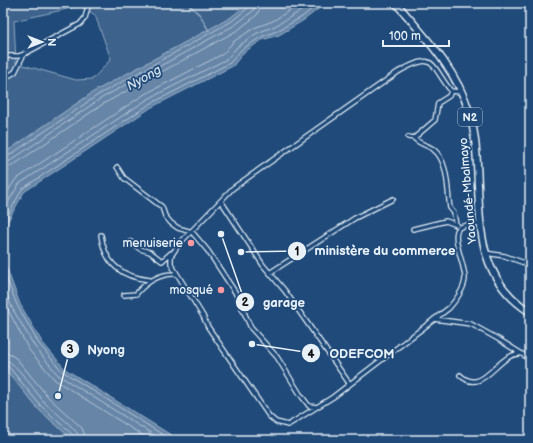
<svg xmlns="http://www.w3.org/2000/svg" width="533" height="443" viewBox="0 0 533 443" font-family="'Balsamiq Sans',sans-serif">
<rect width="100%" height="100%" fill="#1f4a7a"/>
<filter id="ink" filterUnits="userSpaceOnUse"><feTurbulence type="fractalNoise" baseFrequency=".025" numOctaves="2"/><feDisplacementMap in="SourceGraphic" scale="8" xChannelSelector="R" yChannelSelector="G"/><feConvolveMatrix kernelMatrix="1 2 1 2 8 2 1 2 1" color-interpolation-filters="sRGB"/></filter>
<g filter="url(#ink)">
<path fill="#3c628c" stroke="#92aac2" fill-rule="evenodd" d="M3 3H249L230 18 95 91 3 154ZM80 6 95 15 111 59 93 79 76 80 16 63 14 21Z
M3 366 38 409 73 440H3Z"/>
<path fill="#6685a7" stroke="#9ab0c7" d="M249 3H326L304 20 279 35 262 40 243 53 233 66 152 107 24 192 8 221 3 240V154L95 91 230 18Z
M3 258 20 304 42 342 65 369 179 440H73L38 409 3 366Z"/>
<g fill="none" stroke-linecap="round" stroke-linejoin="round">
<path stroke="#b4c6d8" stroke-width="1" d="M3 157H7L98 95 232 21 249 7 251 3
M3 163 10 161 100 99 235 25 253 11 256 3
M3 169 12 166 103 104 238 30 257 15 262 3
M3 199 15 180 145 94 223 54 233 42 254 28 273 21 301 3
M3 211 19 184 148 99 227 59 237 47 257 33 275 26 299 12 311 3
M3 225 22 189 150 104 230 63 241 50 261 37 277 31 302 17 319 3
M3 269 17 305 39 344 62 371 171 440
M3 283 12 308 35 347 58 375 162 440
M3 300 29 350 55 380 150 440
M3 353 9 354 16 358 49 398 82 428 86 440
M3 359C15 360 36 393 45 403 53 411 80 430 80 440
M3 364 8 366 41 406 74 436 75 440"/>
<path stroke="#9ab0c7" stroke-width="1.5" d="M187 3 200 15 209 31"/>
<g stroke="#e8f1f8" stroke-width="6">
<path id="street" d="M3 56H19L24 54 80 24 85 18 89 3
M3 79 15 72 24 54
M461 92 451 91C429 63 436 51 398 72L233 188 179 244 171 256V264L203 316 208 327 269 416 276 422 288 425 333 397 449 308C456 300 464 290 465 279 466 267 450 236 459 228 464 224 475 225 480 224
M408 137 414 138 435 120 438 103 449 96 451 91
M414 138C420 145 426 144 433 149 449 161 447 190 450 208L454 213 456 225
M117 167 124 178 162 207 165 216 171 223 178 228 192 232 208 251 235 292 251 328 277 357 300 394 309 406 317 407
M221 201 263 265 285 291 349 383
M413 229 446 221 457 225
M101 235C105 265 122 277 150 280
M131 242 140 249 150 252 162 261 171 253
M485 253 505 256 530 265
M271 272 355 218 393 199
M124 295 136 294C147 281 160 273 177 274
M434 319 471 324 498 339 530 359
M460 375C483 397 497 354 519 354"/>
</g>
<g stroke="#e8f1f8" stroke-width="9">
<path id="highway" d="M396 3C424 36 456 69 469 111 490 180 457 266 530 312"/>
</g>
<use href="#street" stroke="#1f4a7a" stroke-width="3.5"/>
<use href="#highway" stroke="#1f4a7a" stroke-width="6"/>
</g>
</g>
<g fill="#ff9aa2" stroke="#1f4a7a" stroke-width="1.5">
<circle cx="191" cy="243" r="4"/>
<circle cx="221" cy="290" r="4"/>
</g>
<g text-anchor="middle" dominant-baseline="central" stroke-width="3.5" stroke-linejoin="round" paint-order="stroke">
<rect fill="#1f4a7a" stroke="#acbfd2" stroke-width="1" x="458" y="108" width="24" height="18" rx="3"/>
<g font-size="11" font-weight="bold" fill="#e8f1f8">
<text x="470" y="117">N2</text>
</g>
<g font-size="12" fill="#e8f1f8" stroke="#1f4a7a">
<text transform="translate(468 191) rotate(-95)">Yaoundé-Mbalmayo</text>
</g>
<g font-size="12" fill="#e8f1f8" stroke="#1f4a7a" text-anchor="end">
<text x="183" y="243">menuiserie</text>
<text x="213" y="290">mosqué</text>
</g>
<g font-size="13" font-style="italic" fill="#d4e1ec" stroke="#1f4a7a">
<text transform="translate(144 78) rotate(-30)">Nyong</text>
</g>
</g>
<path fill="none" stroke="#e8f1f8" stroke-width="1.5" d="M241 252L297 251M221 234L245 302M58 396L70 349M252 344L311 353"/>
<g fill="#e8f1f8" stroke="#1f4a7a" stroke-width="1.5">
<circle cx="241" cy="252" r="4"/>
<circle cx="221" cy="234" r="4"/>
<circle cx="58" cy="396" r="4"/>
<circle cx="252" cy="344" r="4"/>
<circle cx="297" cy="251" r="10"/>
<circle cx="245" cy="302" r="10"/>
<circle cx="70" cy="349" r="10"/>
<circle cx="311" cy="353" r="10"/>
</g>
<g font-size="12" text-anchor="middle" font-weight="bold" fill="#111">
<text x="297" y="255">1</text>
<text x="245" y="306">2</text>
<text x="70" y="353">3</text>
<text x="311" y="358">4</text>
</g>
<g font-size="13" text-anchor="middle" font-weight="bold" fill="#e8f1f8" stroke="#1f4a7a" stroke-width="3.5" stroke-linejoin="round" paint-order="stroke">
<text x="385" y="255">ministère du commerce</text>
<text x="284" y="307">garage</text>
<text x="106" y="354">Nyong</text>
<text x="362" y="358">ODEFCOM</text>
</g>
<rect width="533" height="443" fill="none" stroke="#1f4a7a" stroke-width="16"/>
<rect x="8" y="8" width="517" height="427" fill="none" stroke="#e8f1f8" stroke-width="1.5" filter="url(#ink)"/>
<g transform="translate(42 42) rotate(90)" stroke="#1f4a7a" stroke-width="3" paint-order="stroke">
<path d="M0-3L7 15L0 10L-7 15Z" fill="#e8f1f8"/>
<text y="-6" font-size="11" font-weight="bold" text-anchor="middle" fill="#e8f1f8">N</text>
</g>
<path d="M383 40v6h66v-6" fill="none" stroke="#e8f1f8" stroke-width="2"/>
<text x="389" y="40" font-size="12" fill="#e8f1f8" stroke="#1f4a7a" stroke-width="3" paint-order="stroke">100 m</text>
</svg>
